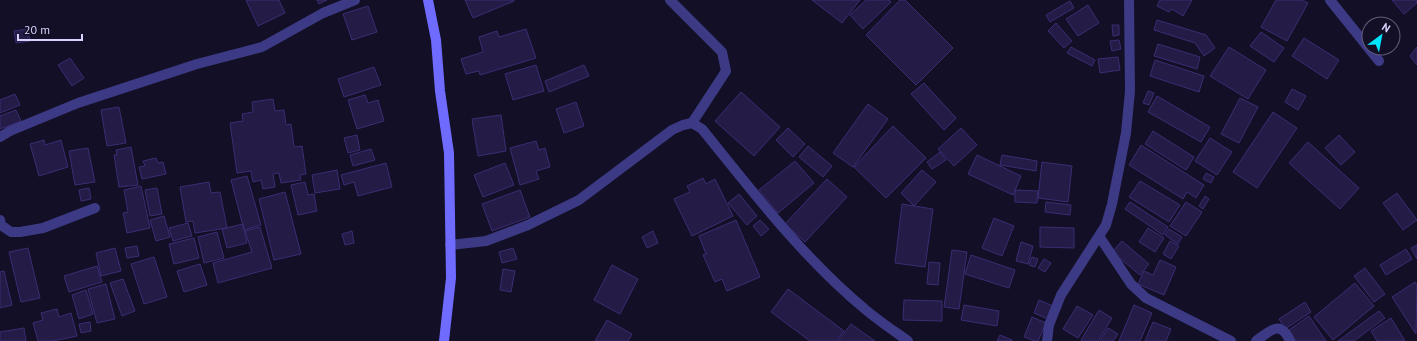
<svg xmlns="http://www.w3.org/2000/svg" width="1417" height="341" viewBox="0 0 1417 341" font-family="'PT Sans',sans-serif">
<rect width="100%" height="100%" fill="#130f26"/>
<path fill="#241b47" stroke="#3b2d73" d="M246 0H279L285 13 258 26Z
M317 0H327L319 4Z
M465 0H514V1L473 18Z
M812 0H860L842 23Z
M866 0H889L891 2 863 29 850 15Z
M900 0H905L953 48 916 85 866 35Z
M1160 0H1192L1183 16 1172 9 1169 12 1157 6Z
M1276 0H1302L1308 3 1287 41 1261 27Z
M1392 0H1417V3L1404 14Z
M1070 1 1074 8 1050 22 1046 15Z
M1088 5 1099 23 1078 36 1066 19Z
M368 6 377 32 352 40 343 14Z
M1157 20 1206 35 1215 48 1204 56 1195 43 1154 30Z
M1056 23 1072 41 1064 48 1048 31Z
M1112 25H1119V35L1113 36Z
M28 29 30 41 16 43 14 31Z
M526 29 536 58 480 75 479 71 466 74 461 59 483 52 479 37 497 31 499 37Z
M1261 32 1284 48 1274 62 1250 46Z
M1304 38 1339 60 1327 79 1292 56Z
M1119 40 1121 49 1112 51 1110 41Z
M1158 44 1200 57 1197 69 1154 56Z
M1071 47 1095 60 1092 66 1067 53Z
M1229 47 1266 70 1248 99 1210 76Z
M1417 47V65L1410 56Z
M1118 57 1120 70 1100 73 1098 59Z
M70 58 84 78 72 86 58 65Z
M1155 60 1204 76 1199 92 1150 76Z
M536 65 544 91 513 100 505 74Z
M584 65 589 76 549 92 545 81Z
M374 67 381 85 344 97 338 79Z
M924 83 956 118 944 130 911 94Z
M1292 89 1306 96 1298 110 1285 102Z
M1148 91 1154 93 1149 105 1143 103Z
M741 92 780 127 754 156 715 121Z
M15 94 20 105 0 113V100Z
M365 95 368 103 378 100 384 121 357 129 348 100Z
M1157 96 1210 127 1201 142 1148 112Z
M1240 98 1258 107 1239 143 1221 134Z
M273 99 275 111 284 110 286 125 291 124 294 147 302 146 306 174 300 175 301 180 281 183 279 173 273 174 275 187 263 189 261 180 253 182 251 171 237 173 230 123 243 121 242 114 253 112 252 102Z
M576 102 584 126 564 133 556 109Z
M868 104 888 119 853 167 833 153Z
M119 107 126 143 107 146 101 110Z
M16 110 21 121 0 129V116Z
M1273 112 1297 128 1257 188 1233 172Z
M501 115 506 151 478 156 472 119Z
M893 126 926 158 886 198 854 167Z
M788 128 805 144 793 157 776 140Z
M961 128 977 145 954 166 938 149Z
M1153 131 1194 157 1186 170 1145 144Z
M357 135 360 150 348 153 344 138Z
M1339 135 1355 152 1341 165 1325 148Z
M1210 138 1232 152 1217 175 1195 161Z
M44 140 45 145 61 140 68 167 39 176 30 144Z
M536 141 539 150 545 148 550 167 536 171 539 179 520 185 510 148Z
M1308 142 1359 188 1340 209 1289 163Z
M1141 145 1204 185 1196 198 1187 192 1183 199 1129 165Z
M808 146 832 166 823 177 799 157Z
M131 147 138 185 119 187 114 155H117L116 150Z
M88 148 95 182 75 185 69 151Z
M371 149 375 160 353 166 350 155Z
M940 152 946 160 932 169 927 162Z
M977 155 1021 176 1013 195 968 174Z
M1002 155 1037 161 1036 171 1000 165Z
M156 158 158 163 163 162 166 174 142 179 139 167 145 166 143 161Z
M795 161 814 183 778 213 759 190Z
M1042 162 1072 166 1068 202 1038 198Z
M386 163 392 187 358 196 354 182 344 185 341 175Z
M505 163 514 185 483 197 474 175Z
M337 170 340 189 315 193 312 175Z
M922 170 936 182 914 206 901 193Z
M1206 173 1214 177 1211 183 1203 179Z
M247 176 261 225 244 230 231 180Z
M703 178 706 184 715 179 733 216 692 236 674 199 690 192 687 186Z
M827 179 847 197 805 242 785 224Z
M1140 181 1180 205 1169 222 1129 197Z
M209 182 211 193 220 192 227 228 195 233 193 221 186 222 180 187Z
M305 182 308 195 314 194 317 211 298 215 291 185Z
M141 186 150 228 127 233 123 213 128 212 124 190Z
M89 188 91 199 81 201 79 190Z
M157 188 162 214 150 216 145 190Z
M520 190 530 217 492 231 482 204Z
M1015 190 1038 191 1037 203 1015 202Z
M285 192 301 254 274 260 259 199Z
M1397 193 1417 220 1403 230 1383 203Z
M739 194 757 216 747 225 728 203Z
M1205 196 1209 199 1203 209 1199 206Z
M1046 202 1071 205 1070 215 1045 212Z
M1130 202 1168 227 1163 235 1125 209Z
M1186 202 1202 212 1186 236 1170 226Z
M902 204 933 209 925 267 895 263Z
M164 216 170 237 156 241 150 220Z
M994 218 1014 226 1002 256 982 248Z
M736 220 760 277 727 291 722 279 715 282 703 255 706 254 699 236Z
M760 220 769 229 761 236 753 226Z
M188 223 192 236 173 241 169 228Z
M243 224 247 243 227 248 222 229Z
M260 227 272 268 218 283 213 263 252 252 245 231Z
M1040 227 1074 228V248L1040 247Z
M1148 228 1164 238 1155 252 1139 242Z
M1169 229 1182 237 1178 244 1165 235Z
M352 231 354 243 345 245 342 234Z
M653 231 658 243 647 248 642 237Z
M217 232 224 258 204 263 198 237Z
M194 238 199 258 174 264 169 244Z
M1122 241 1149 264 1140 275 1112 252Z
M1170 241 1179 246 1171 259 1163 254Z
M1021 242 1033 246 1028 264 1016 261Z
M1417 245V259L1411 248Z
M137 246 139 256 127 258 125 248Z
M28 248 40 298 21 302 9 252Z
M115 248 121 271 101 276 96 253Z
M513 248 517 259 502 263 499 252Z
M1406 249 1412 259 1386 275 1380 265Z
M952 250 967 252 959 309 944 307Z
M971 255 1015 270 1009 288 965 274Z
M154 257 167 297 144 304 131 264Z
M1032 257 1038 259 1035 267 1029 265Z
M1044 259 1051 263 1045 272 1038 268Z
M1160 260 1176 267 1164 295 1138 284 1144 271 1153 275Z
M929 262 940 263 938 285 927 284Z
M200 264 207 285 184 292 177 271Z
M612 265 638 279 620 314 594 300Z
M97 266 102 282 69 292 64 276Z
M1365 268 1385 294 1374 302 1354 276Z
M503 269 515 271 511 292 500 290Z
M4 271 12 305 0 308V272Z
M123 279 135 311 122 316 110 283Z
M1415 282 1417 285 1416 334 1392 297Z
M1355 283 1374 306 1333 340 1314 317Z
M106 284 115 319 97 323 88 289Z
M788 289 844 331 836 341H810L771 312Z
M86 290 93 314 79 319 72 295Z
M904 300 942 301V321L903 320Z
M1039 300 1053 306 1048 319 1034 313Z
M1305 302 1311 312 1285 329 1279 319Z
M964 305 999 311 997 326 961 320Z
M1134 305 1152 313 1140 341H1119Z
M1077 306 1093 315 1078 338 1063 329Z
M57 309 59 317 71 313 77 336 53 341H38L33 323 43 320 41 313Z
M1099 310 1112 318 1098 341H1082L1081 340Z
M1379 311 1385 318 1354 341H1338Z
M1309 316 1326 341H1296L1289 330Z
M1032 317 1046 323 1038 341H1035L1024 337Z
M1391 318 1405 341H1377L1371 331Z
M607 320 632 334 628 341H595Z
M90 322 91 331 81 333 79 324Z
M1153 322 1171 329 1166 341H1145Z
M851 324 875 341H838Z
M24 328 26 341H0V332Z
M1108 328 1118 334 1113 341H1100Z
M1000 335 1012 340V341H997Z"/>
<g fill="none" stroke-linecap="round" stroke-linejoin="round">
<path stroke="#3d3a85" stroke-width="10" d="M670 0 722 52 726 71 692 123
M1330 0 1379 61
M0 137 10 131 78 103 197 64 262 47 323 13 355 0
M0 220 1 225 11 232H20L43 228 95 208
M1099 236 1131 284 1146 298 1231 341
M450 245 486 241 528 225 579 200 672 130 683 125 692 123 702 129C753 192 803 258 866 310 879 321 894 331 908 341
M1047 341 1049 325 1061 295 1106 225 1112 204 1126 133 1130 91 1129 0
M1256 341C1270 331 1280 319 1290 341"/>
<path stroke="#6f6bff" stroke-width="10" d="M428 0 436 40 440 91 449 153 451 278 444 341"/>
</g>
<g transform="translate(1381 36) rotate(32)"><circle r="19" fill="#130f26" stroke="#625e7d"/>
<path d="M0-3L7 15L0 10L-7 15Z" fill="#00e5ff"/>
<text y="-6" font-size="11" font-weight="bold" text-anchor="middle" fill="#d9d4ff">N</text>
</g>
<path d="M18 34v6h64v-6" fill="none" stroke="#d9d4ff" stroke-width="2"/>
<text x="24" y="34" font-size="12" fill="#d9d4ff" stroke="#130f26" stroke-width="3" paint-order="stroke">20 m</text>
</svg>
